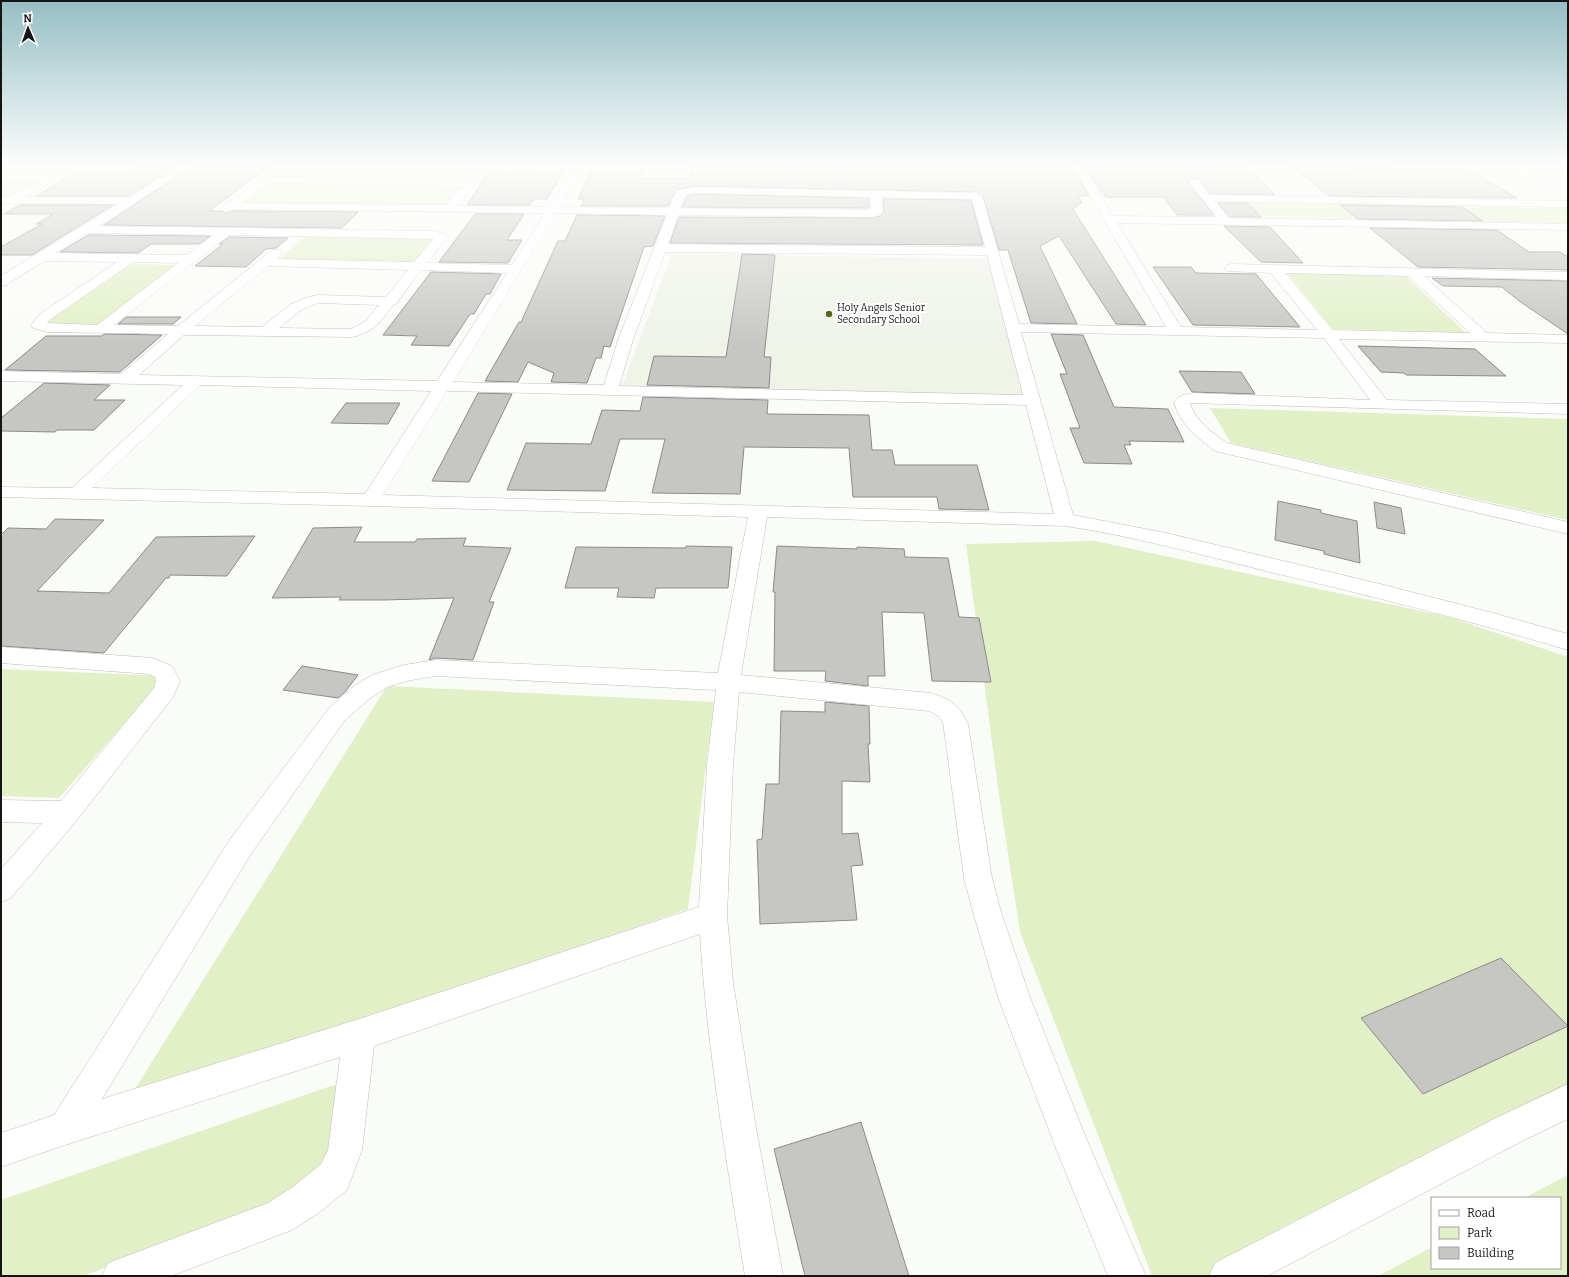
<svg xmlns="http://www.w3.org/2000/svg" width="1569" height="1277" viewBox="0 0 1569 1277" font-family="Bitter,serif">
<rect width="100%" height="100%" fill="#fafcf8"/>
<path fill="#eff3e8" d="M672 253 989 259 1027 395 622 386Z"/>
<path fill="#e2f0c7" d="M1 181H51L17 198H1Z
M269 183 468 185 451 206 242 203Z
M1227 201 1568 207V223L1241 217Z
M307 235 441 238 420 263 278 260Z
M131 264 180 265 100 325 44 323Z
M1286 273 1406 276 1466 333 1332 329Z
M1210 408 1568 419V520L1231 443Z
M1095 541 1449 617 1568 657V1098L1232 1276H1152L1020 932 998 788 966 544Z
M1 669 166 676 59 798 1 796Z
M387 686 714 702 688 909 125 1105Z
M360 1076 349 1178 83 1276H1V1200Z
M1568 1175V1276H1378L1432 1247V1268H1560V1198H1524Z"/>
<path fill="#c6c7c3" stroke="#8b8c89" d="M139 166H177L129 196H36L74 174 127 173Z
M193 166H270L209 211H220L227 213 233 211 358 212 342 228 104 225Z
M691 166H1072L1089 196H1078L1082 203H1078L1079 205 1073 209 1146 325 1116 324 1059 236 1040 246 1077 324 1031 323 1008 250H999L983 196 977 192 693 186 676 190 668 206H581L584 199H578L590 172 642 173 640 178H690Z
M1085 166H1246L1275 195 1210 194 1199 179 1193 178 1188 181V183L1214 215H1177L1163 197H1106L1102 190 1100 191Z
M1292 167 1467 169 1517 198 1329 196Z
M489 171H528L563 172 547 199H534L530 205H467Z
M693 194 869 198V208L682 207 687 196Z
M883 199 971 200 983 245 670 243 679 217 872 218 880 216 884 212Z
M1218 203H1248L1261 217H1230Z
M20 205H113L32 255H1V247L42 224H36L53 214H4Z
M1340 205 1462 207 1483 221 1358 219Z
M475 214H524L507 240H522L508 263 439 262Z
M577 215 665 216 653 246 644 247 610 347 604 346 601 358H596L587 383 551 382 554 373 528 362 518 382 485 381 519 322H521L558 241H565Z
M1224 226 1270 227 1303 263 1261 262Z
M1370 228 1497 230 1529 252H1560L1568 257V270L1418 267Z
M88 235 210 236 199 244H151L138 253 60 252Z
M229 237 288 238 276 248 266 249 246 267 195 266 223 244H219Z
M742 254 775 255 764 357H771L769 388 647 385 654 356 726 357Z
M1153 267H1191L1196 273 1256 274 1300 327 1193 325Z
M431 272 501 274 490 294H486L474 314H470L449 346 411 345 417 336 383 335Z
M1432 278 1568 281V334L1519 301 1502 287 1443 286Z
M126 317H181L173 324H118Z
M104 334 162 335 120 372 5 370 46 336H102Z
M1051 334 1083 335 1114 407 1168 409 1184 442 1129 441 1131 445H1124L1132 464 1084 463 1070 428H1080L1060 374H1067Z
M1358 346 1475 349 1506 376 1406 375 1404 373 1381 372Z
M1179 371 1241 372 1255 394 1192 392Z
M44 383 110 385 94 400H125L94 430H57L55 432 1 431V418Z
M478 393 512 394 469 482 432 481Z
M643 397 768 400 767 414 869 415 872 450H892L895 465H977L989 510 939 509 937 497H853L849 448 744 447 740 494 652 493 665 439H620L605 491 507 490 526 443 591 444 602 410 640 411Z
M346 403H400L388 424 331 423Z
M1278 501 1321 510V513L1357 521 1360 563 1324 554V551L1275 540Z
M1374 502 1401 508 1405 534 1377 528Z
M55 519 104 520 37 591 109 593 156 537 255 536 227 576 170 575 169 578H166L104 653 1 646V535L8 528 46 529Z
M362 527 354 542H415L417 539 466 538 463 546 511 548 489 602H494L473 660 436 658 429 660 454 598 384 600H339L341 597 272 598 313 528Z
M686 546 732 547 728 588H656L654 598 617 597 619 588H565L576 547 686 548Z
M777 546 857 549V547L904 549 905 557 948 558 959 617 979 618 991 682 932 681 924 613 882 612 885 676H868V686L825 681 826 671H774L775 592H773Z
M302 666 358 675 345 692 338 698 283 690Z
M825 702 869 706 870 744H868L870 782 842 781V834L858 833 863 865 851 866 857 920 760 924 757 840 762 839 766 784H779L781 711 825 712Z
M1501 958 1568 1026 1423 1094 1361 1018Z
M861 1122 909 1276H805L774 1149Z"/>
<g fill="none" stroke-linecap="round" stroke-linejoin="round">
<g stroke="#bcbeba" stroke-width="1">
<path id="minor" d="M180 166H192L99 226 434 231 445 234 447 237 427 263 512 265 545 213 233 209 226 212 220 209 254 183 273 177 468 180 472 181 475 186 458 206 549 207 575 166H585L560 207 669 208 677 191 693 187 977 193 982 196 1019 324 1166 327 1073 166H1083L1113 216 1217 217 1189 182 1194 179 1198 180 1209 195 1568 201V207L1215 201 1229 218 1568 224V230L1117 223 1181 327 1317 330 1271 273 1227 271 1225 268 1227 265 1231 264 1568 272V280L1424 276 1487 333 1568 335V343L1339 339 1387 400 1568 404V414L1190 403C1195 421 1213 433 1227 443L1568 522V534L1215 451C1198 438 1179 423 1174 402 1179 395 1186 394 1194 393L1370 400 1324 338 1021 332 1073 515 1166 533 1380 584 1493 613 1568 634V650C1468 620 1367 595 1266 571 1199 554 1133 536 1065 526L767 517 741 675 931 693C952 700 958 704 968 724L992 878 1001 912 1030 997 1088 1143 1146 1276H1108L1057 1151 998 997 973 912 964 878 943 722 938 716 929 711 739 692 733 765 727 916 733 982 755 1122 783 1276H745C727 1163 707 1049 700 934L374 1046 362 1150 347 1190 320 1212 292 1230 171 1276H102L108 1263 268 1203 294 1186 321 1164 328 1150 340 1057 65 1145 1 1167V1133L54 1115 231 838 329 708 353 687 372 675 404 665 436 660 718 673 748 517 371 506 1 497V487L72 488 183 385 1 381V371L121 374 168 334 47 332 33 328 31 325 41 313 117 262 44 261 6 285 1 286V276L118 204 1 203V197H10L40 181 1 182V176L40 175 54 178 55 180 26 197 129 198ZM274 183 464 186 446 205 241 203 262 187ZM693 193 870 197 871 210 680 208 686 195ZM881 197 972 199 985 247 668 244 678 215 864 217C871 217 878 218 883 211ZM556 213 667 215 618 340 604 385 453 382ZM88 233 214 235 187 255 55 253ZM228 235 433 239 414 262 277 259 282 253 280 250H272L178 326 114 325ZM665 252 987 255 1023 395 619 386 633 340ZM133 262 178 263 97 325 47 323 51 319ZM268 266 408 270 386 297 318 295 305 298 291 304 262 327 195 326ZM421 270 507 273 437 381 139 375 184 335 352 337C375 332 380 322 394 304H396ZM1285 273 1409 276 1470 333 1332 330ZM318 303 379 305 365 322 351 329 279 328 301 310ZM200 385 431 391 365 494 92 488ZM447 391 1026 405 1054 514 383 495ZM436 676 716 690 707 765 699 907 359 1019 102 1099 251 854 345 720 369 699 388 687 406 681Z
M1550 183 1568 192V200L1546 188 1545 186 1546 184Z
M1 647 153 658 172 666 180 681 173 697 77 820 11 898 1 902V869L42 823 1 822V800L61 801 154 688 156 681 155 677 149 674 1 663Z
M1568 1084V1119L1520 1142 1267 1276H1209L1215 1263 1496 1118Z"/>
</g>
<use href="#minor" fill="#fff" fill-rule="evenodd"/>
</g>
<linearGradient id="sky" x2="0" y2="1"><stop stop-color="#95bec4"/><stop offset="0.48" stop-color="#fdfefc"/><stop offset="1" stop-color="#fdfefc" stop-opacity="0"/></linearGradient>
<rect width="1569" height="345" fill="url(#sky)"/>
<circle fill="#556a17" stroke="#fff" stroke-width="1.5" cx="829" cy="314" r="4"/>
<g text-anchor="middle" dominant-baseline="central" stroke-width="4" stroke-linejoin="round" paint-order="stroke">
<g font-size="10" fill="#151514" stroke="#fff" text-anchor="start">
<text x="837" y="308">Holy Angels Senior<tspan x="837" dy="12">Secondary School</tspan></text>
</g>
</g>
<rect width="1569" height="1277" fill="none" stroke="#151514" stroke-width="4"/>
<rect x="1431" y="1197" width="130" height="72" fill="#ffffff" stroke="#a1a1a1"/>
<rect x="1439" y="1210" width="20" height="6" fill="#ffffff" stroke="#a1a1a1"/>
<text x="1467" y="1217" font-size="12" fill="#151514">Road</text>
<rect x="1439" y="1227" width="20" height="12" fill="#e2f0c7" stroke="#a1a1a1"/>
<text x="1467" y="1237" font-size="12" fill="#151514">Park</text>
<rect x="1439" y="1247" width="20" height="12" fill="#c6c7c3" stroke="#a1a1a1"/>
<text x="1467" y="1257" font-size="12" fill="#151514">Building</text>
<g transform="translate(28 28) rotate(358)" stroke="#ffffff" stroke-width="3" paint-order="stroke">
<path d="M0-3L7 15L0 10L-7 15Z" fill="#151514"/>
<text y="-6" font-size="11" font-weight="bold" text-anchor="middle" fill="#151514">N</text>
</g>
</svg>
